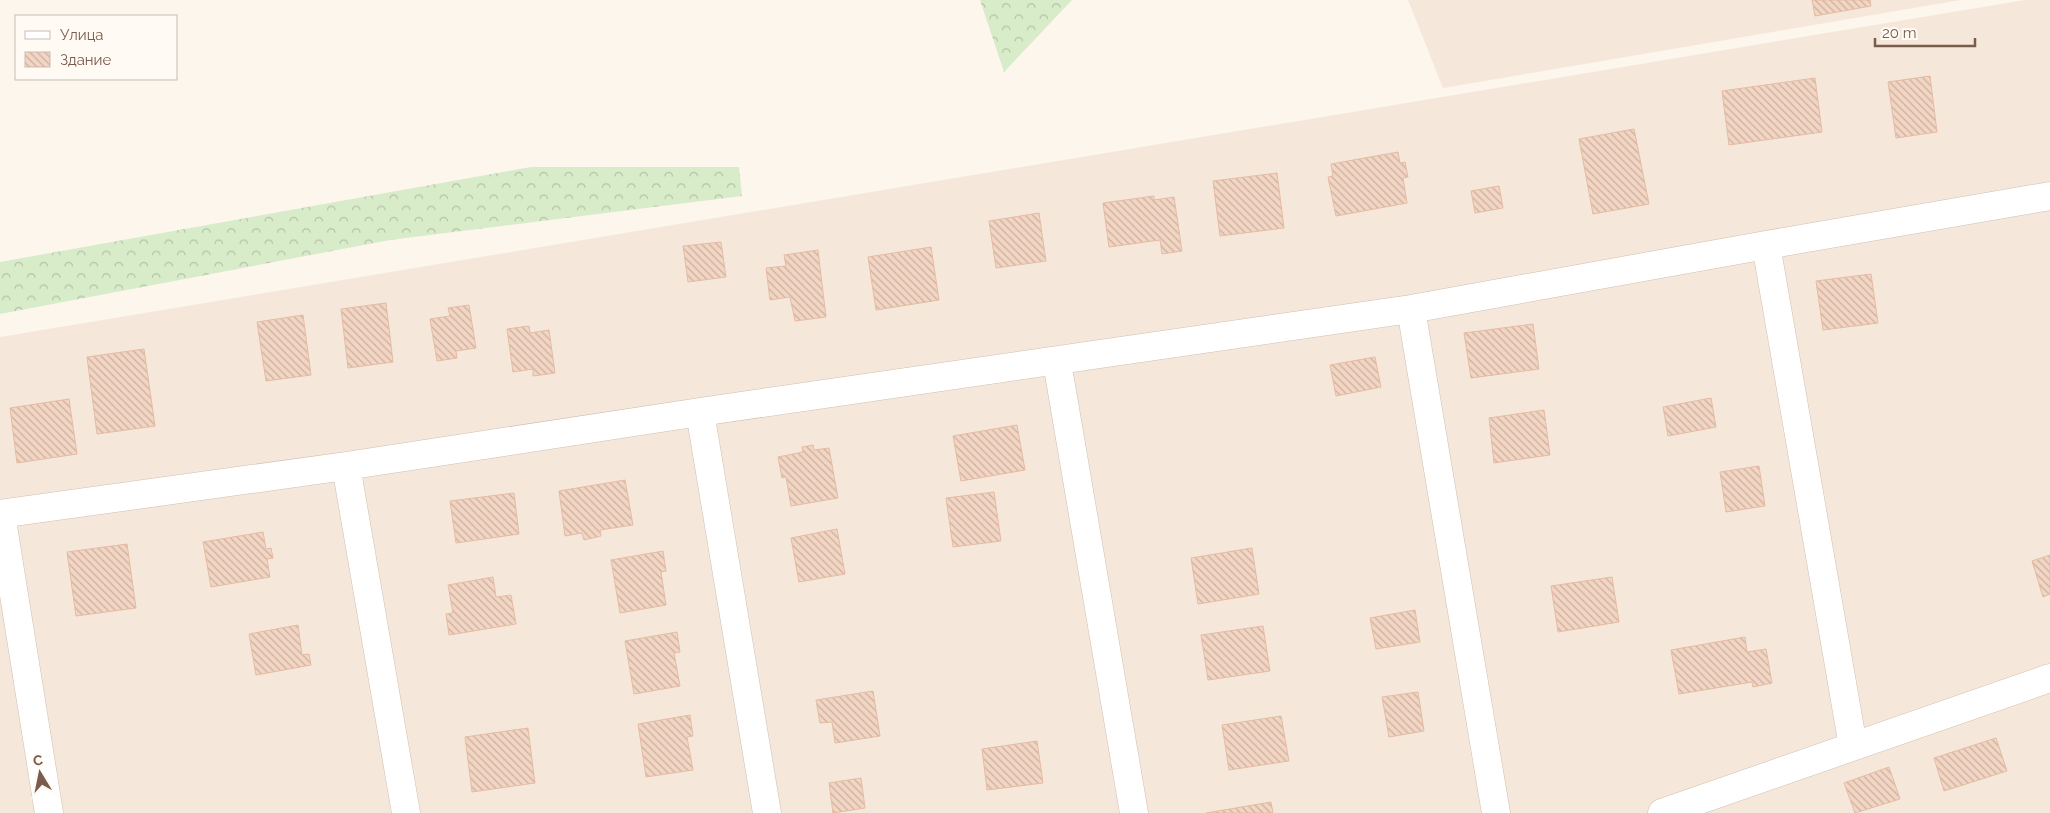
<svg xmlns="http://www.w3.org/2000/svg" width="2050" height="813" viewBox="0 0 2050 813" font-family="Raleway,sans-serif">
<defs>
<pattern id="forest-crowns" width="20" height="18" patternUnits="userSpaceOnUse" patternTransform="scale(1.25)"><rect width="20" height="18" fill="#d8ecc9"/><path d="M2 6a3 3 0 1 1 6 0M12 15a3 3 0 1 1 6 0" fill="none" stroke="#b4c2a5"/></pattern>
<pattern id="building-back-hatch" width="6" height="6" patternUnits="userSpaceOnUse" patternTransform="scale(1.25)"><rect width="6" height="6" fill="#f3d5c3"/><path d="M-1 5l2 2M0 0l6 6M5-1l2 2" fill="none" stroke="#cab0a1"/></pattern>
</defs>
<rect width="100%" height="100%" fill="#fdf6ec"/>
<path fill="#f5e8da" d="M1408 0H1961L1443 88Z
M2025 0H2050V813H0V337Z"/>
<path fill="url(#forest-crowns)" d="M980 0H1072L1004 72Z
M531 167H739L742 196 390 240 0 314V262Z"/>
<path fill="url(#building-back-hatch)" stroke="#e6bba3" d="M1812 0H1870L1871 6 1815 16Z
M1930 76 1937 132 1896 138 1888 82Z
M1815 78 1822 132 1729 145 1722 91Z
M1634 129 1649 204 1593 214 1579 139Z
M1398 152 1400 163 1405 162 1408 177 1403 178 1407 203 1336 216 1328 177 1333 176 1331 164Z
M1277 173 1284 228 1220 236 1213 181Z
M1499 186 1503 208 1475 213 1471 191Z
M1154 196V200L1174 197 1182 251 1162 254 1160 240 1109 247 1103 203Z
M1039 213 1046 261 996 268 989 221Z
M721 242 726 277 688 282 683 246Z
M931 247 939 300 876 310 868 257Z
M818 250 826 317 795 321 790 297 770 300 766 268 786 266 784 255Z
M1871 274 1878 323 1823 330 1816 281Z
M386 303 393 362 348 368 341 309Z
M469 305 476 348 456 351 457 358 437 361 430 319 450 316 448 308Z
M303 315 311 375 266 381 257 322Z
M1533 324 1539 369 1471 378 1464 333Z
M529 326 530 333 549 330 555 373 533 376V369L513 372 507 329Z
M144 349 155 426 97 434 87 357Z
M1375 357 1381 387 1336 396 1330 365Z
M1711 398 1716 427 1668 436 1663 407Z
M69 399 77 454 17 463 10 408Z
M1544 410 1550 455 1494 463 1489 418Z
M1017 425 1025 470 961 481 953 436Z
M813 445 814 450 829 448 838 498 791 506 786 477 782 478 778 457 803 452 802 447Z
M1759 466 1765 506 1726 512 1720 472Z
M625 480 633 525 600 530 601 536 584 540 582 533 565 536 559 491Z
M994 492 1001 541 953 547 946 498Z
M514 493 519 534 456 543 450 501Z
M837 529 845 574 799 582 791 538Z
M263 532 266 549 271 548 273 558 267 559 270 577 211 587 203 542Z
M127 544 136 608 76 616 67 552Z
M1252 548 1259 594 1198 604 1191 558Z
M663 551 666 571 661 572 666 605 620 613 611 560Z
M2050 555V594L2043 597 2032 561Z
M493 577 496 597 511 595 516 624 449 635 446 614 453 613 448 585Z
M1612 577 1619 622 1558 632 1551 586Z
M1415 610 1420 642 1376 649 1370 618Z
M298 625 302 655 309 654 311 665 256 675 249 634Z
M1263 626 1270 671 1208 680 1201 635Z
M677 632 680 652 674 653 680 686 634 694 625 641Z
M1745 637 1747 652 1766 649 1772 683 1753 687 1752 682 1679 694 1671 650Z
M873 691 880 736 835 743 832 722 820 723 816 700Z
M1418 692 1424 731 1389 737 1382 697Z
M690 715 693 736 687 737 693 770 646 777 638 724Z
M1281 716 1289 761 1229 770 1222 725Z
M528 728 535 783 472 792 465 737Z
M1996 738 2007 771 1944 791 1934 758Z
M1037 741 1043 783 987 790 982 749Z
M1889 767 1900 799 1855 813 1844 783Z
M861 778 865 808 833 813 829 783Z
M1271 802 1273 813H1206Z"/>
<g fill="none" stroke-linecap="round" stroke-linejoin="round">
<g stroke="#d1beb0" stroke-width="29">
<path id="minor" d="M1766 245 1853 746
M1411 309 1496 813
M1057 362 1134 813
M700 412 767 813
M346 466 406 813
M0 514 346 466 700 412 1411 309 1766 245 2050 196
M1 514 49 813
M1662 813 2050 678"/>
</g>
<use href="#minor" stroke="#fff" stroke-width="28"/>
</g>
<rect x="15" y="15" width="162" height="65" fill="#fffaf3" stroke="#cabbb1"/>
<rect x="25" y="31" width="25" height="8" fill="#ffffff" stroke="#cabbb1"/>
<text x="60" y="40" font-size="15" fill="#7a5c4d">Улица</text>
<rect x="25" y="52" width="25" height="15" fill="url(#building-back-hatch)" stroke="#cabbb1"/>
<text x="60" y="65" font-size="15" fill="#7a5c4d">Здание</text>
<g transform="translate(40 773) rotate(350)" stroke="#fffaf3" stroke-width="4" paint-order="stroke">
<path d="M0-4L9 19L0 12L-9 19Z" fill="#7a5c4d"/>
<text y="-8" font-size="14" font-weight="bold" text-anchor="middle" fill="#7a5c4d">С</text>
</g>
<path d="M1875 38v8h100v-8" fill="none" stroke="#7a5c4d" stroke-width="2.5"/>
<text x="1882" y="38" font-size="15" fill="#7a5c4d" stroke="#fffaf3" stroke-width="4" paint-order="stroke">20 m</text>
</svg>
